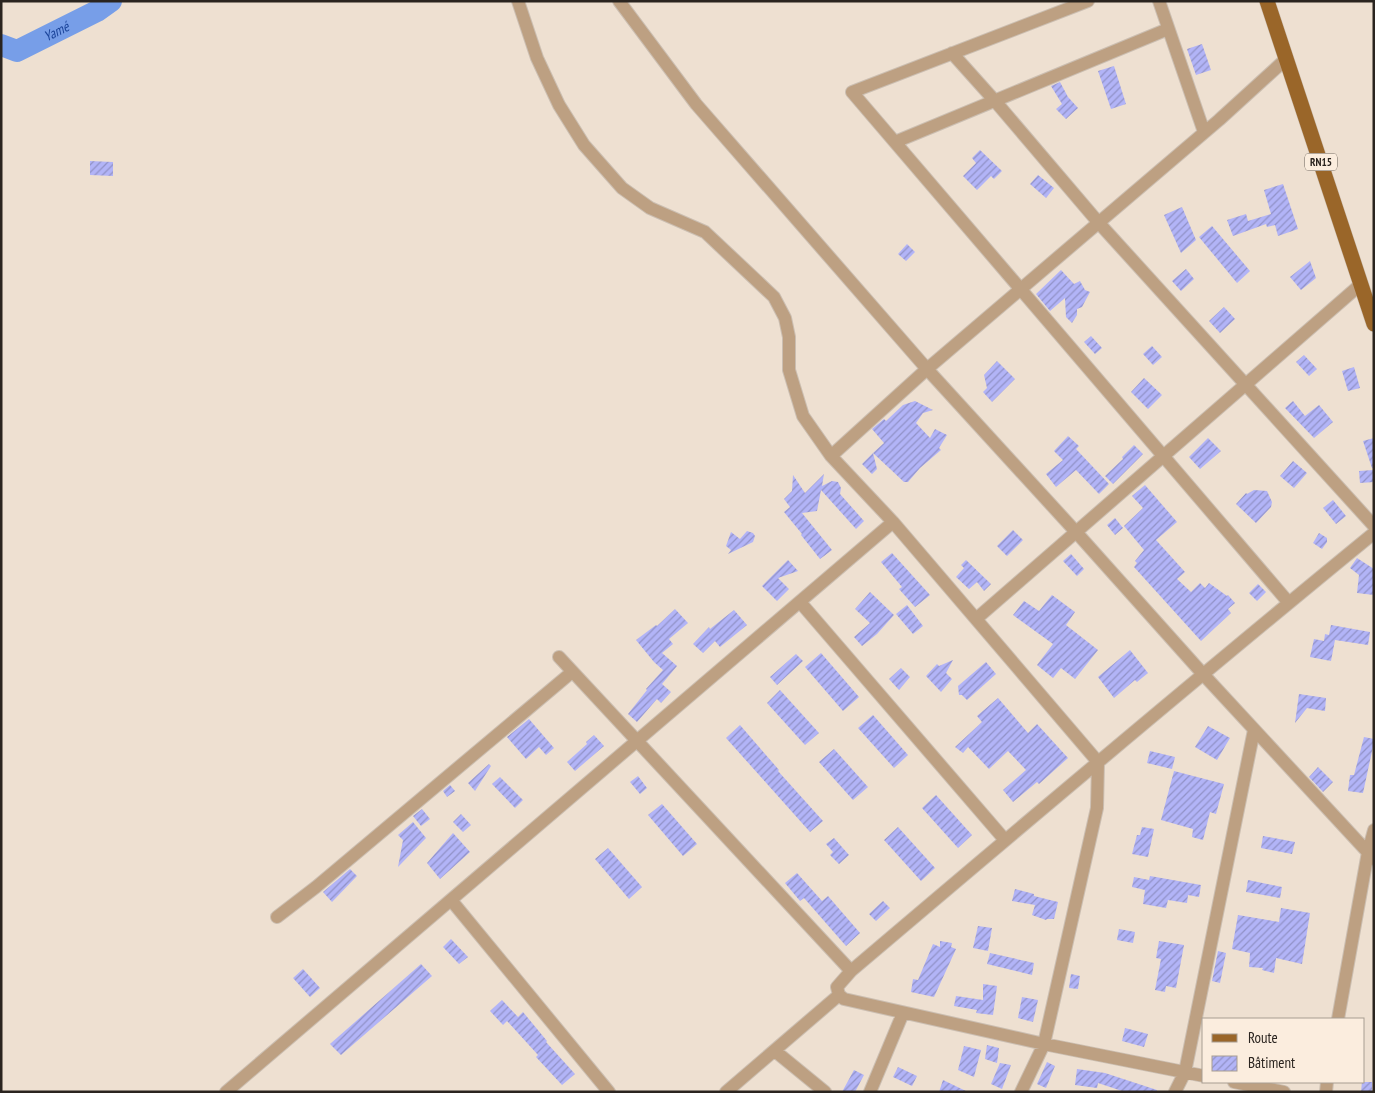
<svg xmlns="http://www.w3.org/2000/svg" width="1375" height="1093" viewBox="0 0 1375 1093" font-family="'PT Sans Narrow',sans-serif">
<defs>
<pattern id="building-hatch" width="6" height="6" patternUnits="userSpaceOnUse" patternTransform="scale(1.25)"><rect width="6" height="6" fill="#b2b4f7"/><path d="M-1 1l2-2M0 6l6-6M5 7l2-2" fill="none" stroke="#9192c7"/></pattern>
</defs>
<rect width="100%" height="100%" fill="#eee0d1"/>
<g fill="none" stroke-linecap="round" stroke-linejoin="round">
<path stroke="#779ee8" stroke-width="22" id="s1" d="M1 45 17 51 97 11 111 1"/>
</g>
<path fill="url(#building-hatch)" d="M1202 44 1211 70 1196 75 1187 49Z
M1114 66 1126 104 1111 109 1098 71Z
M1060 82 1068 97 1078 108 1066 119 1056 109 1062 104 1051 86Z
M980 150 1002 171 994 179 991 176 977 190 963 176 976 163 972 158Z
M90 161 113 162V176L90 175Z
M1038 175 1054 188 1046 198 1030 184Z
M1283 184 1298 229 1278 236 1275 225 1267 227 1266 224 1233 236 1227 220 1246 214 1248 221 1271 214 1264 190Z
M1182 207 1196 240 1181 253 1164 215Z
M1212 226 1250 271 1237 283 1199 237Z
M907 244 915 252 906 261 898 254Z
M1310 261 1316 278 1301 290 1290 277Z
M1186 269 1194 279 1181 291 1172 281Z
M1061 270 1074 284 1080 281 1085 290 1090 292 1082 307 1077 309V315L1072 323 1066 317 1065 298 1050 311 1036 294Z
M1224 307 1235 319 1220 333 1209 321Z
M1091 336 1102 348 1095 354 1084 342Z
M1152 346 1162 357 1153 365 1143 354Z
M1304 355 1317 369 1309 376 1296 362Z
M997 361 1015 379 992 402 983 392 987 388 984 375Z
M1354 367 1360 388 1348 391 1342 371Z
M1144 378 1162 395 1148 409 1131 392Z
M915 401 933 410 923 413 916 423 930 438 935 429 947 435 939 448 941 450 920 468 908 482H904L873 453 884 443 872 429 884 419 886 421 903 405Z
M1293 401 1305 416 1319 405 1333 422 1314 438 1285 408Z
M1068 436 1079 446 1076 449 1109 484 1099 494 1076 470 1056 487 1046 474 1063 460 1054 451Z
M1208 438 1221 451 1200 469 1189 457Z
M1374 438V468H1372L1363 441Z
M1134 445 1143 454 1113 484 1105 476 1123 459 1122 457Z
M873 453 877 469 872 474 862 464Z
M1293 461 1307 473 1294 488 1280 476Z
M1374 470V482L1360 483 1359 471Z
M824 474 822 486 832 481 838 482 841 488 840 494 864 521 856 529 821 490 817 511 802 513 832 550 820 559 801 535 802 534 784 512 790 507 784 499 792 491 793 475 805 493Z
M1145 485 1177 522 1156 540 1185 572 1177 579 1191 592 1200 583 1205 588 1209 583 1227 596 1228 595 1235 603 1228 609 1231 613 1201 641 1134 567 1137 563 1135 561 1144 550 1124 526 1143 508 1132 496Z
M1254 490 1267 491 1272 502 1271 507 1256 523 1236 504 1246 493 1247 494Z
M1333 500 1346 516 1336 524 1323 508Z
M1115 518 1123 528 1115 535 1107 525Z
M1013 530 1023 540 1007 556 997 546Z
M747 531 753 533 755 536 753 542 728 554 731 550 726 546 731 532 740 539Z
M1319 533 1327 538V542L1322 549 1313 543Z
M892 553 930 595 915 607 899 589 902 587 881 562Z
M1071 554 1084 569 1077 576 1063 561Z
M1357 558 1374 569V595L1357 593 1359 575 1350 568Z
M788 560 798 571 778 578 789 589 777 601 762 586Z
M966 560 991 584 984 591 977 582 969 589 956 577 964 568 961 565Z
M1258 584 1266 592 1257 601 1249 593Z
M870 592 894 615 877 634 862 646 854 637 870 623 855 609Z
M1052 595 1075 612 1066 625 1098 650 1075 679 1061 668 1053 678 1037 665 1053 644 1013 615 1024 601 1039 611Z
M907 605 923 626 913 634 896 614Z
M675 609 688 623 669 639 673 644 662 653 677 666 662 684 671 692 661 703 657 699 637 722 628 714 647 690 646 689 663 670 654 662 636 640 656 625 657 626Z
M734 610 747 625 720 647 715 641 703 653 693 644 709 627 710 629Z
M1331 625 1370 632 1368 645 1335 640 1331 661 1310 657 1314 639 1324 641 1325 634 1329 635Z
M1130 650 1148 673 1137 682 1135 680 1114 698 1098 677Z
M821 653 859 697 843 711 805 667Z
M796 654 803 661 777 685 770 677Z
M953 660 946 673 952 679 941 692 926 676 937 664 939 666Z
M986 662 996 674 967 700 962 695H959L958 686Z
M901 668 910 677 899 690 889 679Z
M780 690 819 733 805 745 767 703Z
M1299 694 1326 698 1325 711 1307 708 1295 723Z
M998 698 1028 733 1037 724 1068 758 1039 784 1037 782 1013 802 1003 790 1026 770 1008 751 989 769 968 747 963 753 955 747 982 722 977 716Z
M873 715 908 755 894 768 858 728Z
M529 719 554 748 546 755 539 747 526 759 507 737Z
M740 725 779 770 778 771 823 821 810 832 726 738Z
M1208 726 1230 738 1217 760 1195 747Z
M594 735 604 746 575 771 567 762 587 744 586 742Z
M1364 737 1374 739V742L1363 793 1348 791 1350 775H1354Z
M834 749 868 787 853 800 819 762Z
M1150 751 1175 757 1172 769 1147 763Z
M489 764 491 766 475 791 468 783Z
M1318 767 1333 782 1323 792 1309 777Z
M1174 771 1224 784 1216 814 1210 812 1203 840 1192 837 1193 829 1161 820Z
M638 776 647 788 640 794 630 782Z
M500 777 523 800 515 808 492 784Z
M450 785 455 791 447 797 443 791Z
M936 795 972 835 958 848 922 808Z
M662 804 697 844 683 856 648 815Z
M422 809 430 819 421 826 413 816Z
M461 814 471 825 463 832 453 822Z
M413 822 426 838 398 867 403 840 398 835Z
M898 827 935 868 921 881 884 840Z
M1142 827 1154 829 1148 857 1132 854 1137 835H1140Z
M453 833 470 852 440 879 427 863Z
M1263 836 1295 842 1292 854 1261 848Z
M834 838 849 855 839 864 830 855 833 852 826 844Z
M608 848 642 887 629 899 595 859Z
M350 869 357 876 332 902 323 892Z
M797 873 822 901 828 896 860 933 846 946 804 898 800 901 785 883Z
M1150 876 1201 885 1199 897 1188 895 1187 903 1168 900 1166 908 1143 904 1145 890 1132 887 1134 877 1149 880Z
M1248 880 1282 887 1280 898 1246 892Z
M1015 889 1034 894V896L1058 902 1054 919H1047L1046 920 1032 915 1035 905 1012 901Z
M883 901 890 908 876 921 869 914Z
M1281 908 1310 913 1302 964 1276 958 1274 973 1262 970 1263 968 1249 967 1250 953 1232 949 1238 915 1279 922Z
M978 926 992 928 988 951 973 948Z
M1119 929 1135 932 1133 943 1117 940Z
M451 939 468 957 459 964 443 947Z
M940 941 952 943 951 947 956 949 934 997 911 992 913 979 918 980 933 944 940 947Z
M1159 941 1184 945 1176 988 1166 986 1165 992 1155 990 1161 959 1156 958Z
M1218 951 1226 953 1220 983 1212 981Z
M990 953 1034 963 1032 975 987 964Z
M421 964 432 976 341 1055 330 1044Z
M303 969 320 988 310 997 293 978Z
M1071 974 1080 976 1078 989 1069 988Z
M983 984 997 986 993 1015 976 1013 977 1010 954 1006 956 996 983 1000Z
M1022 997 1038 1000 1033 1022 1018 1018Z
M502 1000 518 1017 523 1012 547 1041 546 1042 575 1074 562 1085 536 1057 538 1055 507 1021 503 1025 490 1011Z
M1125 1028 1148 1034 1144 1047 1122 1041Z
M987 1045 999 1048 997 1063 985 1059Z
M964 1046 981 1050 974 1077 958 1070Z
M1047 1062 1055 1066 1046 1088 1037 1084Z
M1000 1063 1011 1065 1002 1089 991 1084Z
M898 1067 917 1076 912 1086 893 1077Z
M1077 1069 1105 1073 1157 1090V1092H1125L1098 1083 1097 1088 1075 1085Z
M854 1070 864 1075 855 1092H842Z
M943 1080 968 1092H939Z
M1362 1082H1372V1092H1361Z"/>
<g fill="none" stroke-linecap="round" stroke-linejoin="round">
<g stroke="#cbbeb1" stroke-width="14">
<path id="minor" d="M518 1 537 58 559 105 584 145 622 188 650 208 705 232 774 297 785 318 789 337V370L803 416 831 456 893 522 1098 762 1097 808 1044 1044 1021 1092
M619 1 696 104 927 369 1076 532 1202 673 1374 859
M1088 1 852 92 1289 603
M1159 1 1204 132
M952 53 995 101 1098 222 1374 526
M895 142 1168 29
M831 456 927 369 1219 120 1286 59
M800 602 1005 840
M976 619 1361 284
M559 657 851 971
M451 900 609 1092
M277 917 316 887 572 672
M1338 1019 1368 852 1374 830
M775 1051 825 1092
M1204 1076 1044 1044 844 999 839 995 837 987 851 971C1024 824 1198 677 1374 533
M1234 1082 1284 1092
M226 1092 893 522
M726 1092 839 995
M870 1092 903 1013
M1175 1092 1185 1072 1254 730
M1326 1092 1327 1082"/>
</g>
<g stroke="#cbbeb1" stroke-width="16">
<path id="primary" d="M1267 1 1374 324"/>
</g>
<use href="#minor" stroke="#bda082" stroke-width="12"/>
<use href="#primary" stroke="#9a6629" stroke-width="15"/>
</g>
<g text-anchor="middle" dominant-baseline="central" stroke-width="5" stroke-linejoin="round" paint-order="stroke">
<rect fill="#fbedde" stroke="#696058" stroke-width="1" x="1305" y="153.5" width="32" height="17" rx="4"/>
<g font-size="11" font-weight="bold" fill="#2a241f">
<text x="1321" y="162">RN15</text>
</g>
<g font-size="14" font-style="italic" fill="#1a4399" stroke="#fbedde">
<text stroke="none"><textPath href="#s1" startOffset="61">Yamé</textPath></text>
</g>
</g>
<rect width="1375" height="1093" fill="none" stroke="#2a241f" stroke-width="5"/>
<rect x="1202" y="1018" width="162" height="65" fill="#fbedde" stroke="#a79d92"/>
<rect x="1212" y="1034" width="25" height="8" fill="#9a6629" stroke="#a79d92"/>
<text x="1248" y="1043" font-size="15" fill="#2a241f">Route</text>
<rect x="1212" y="1056" width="25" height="15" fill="url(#building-hatch)" stroke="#a79d92"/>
<text x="1248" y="1068" font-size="15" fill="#2a241f">Bâtiment</text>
</svg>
